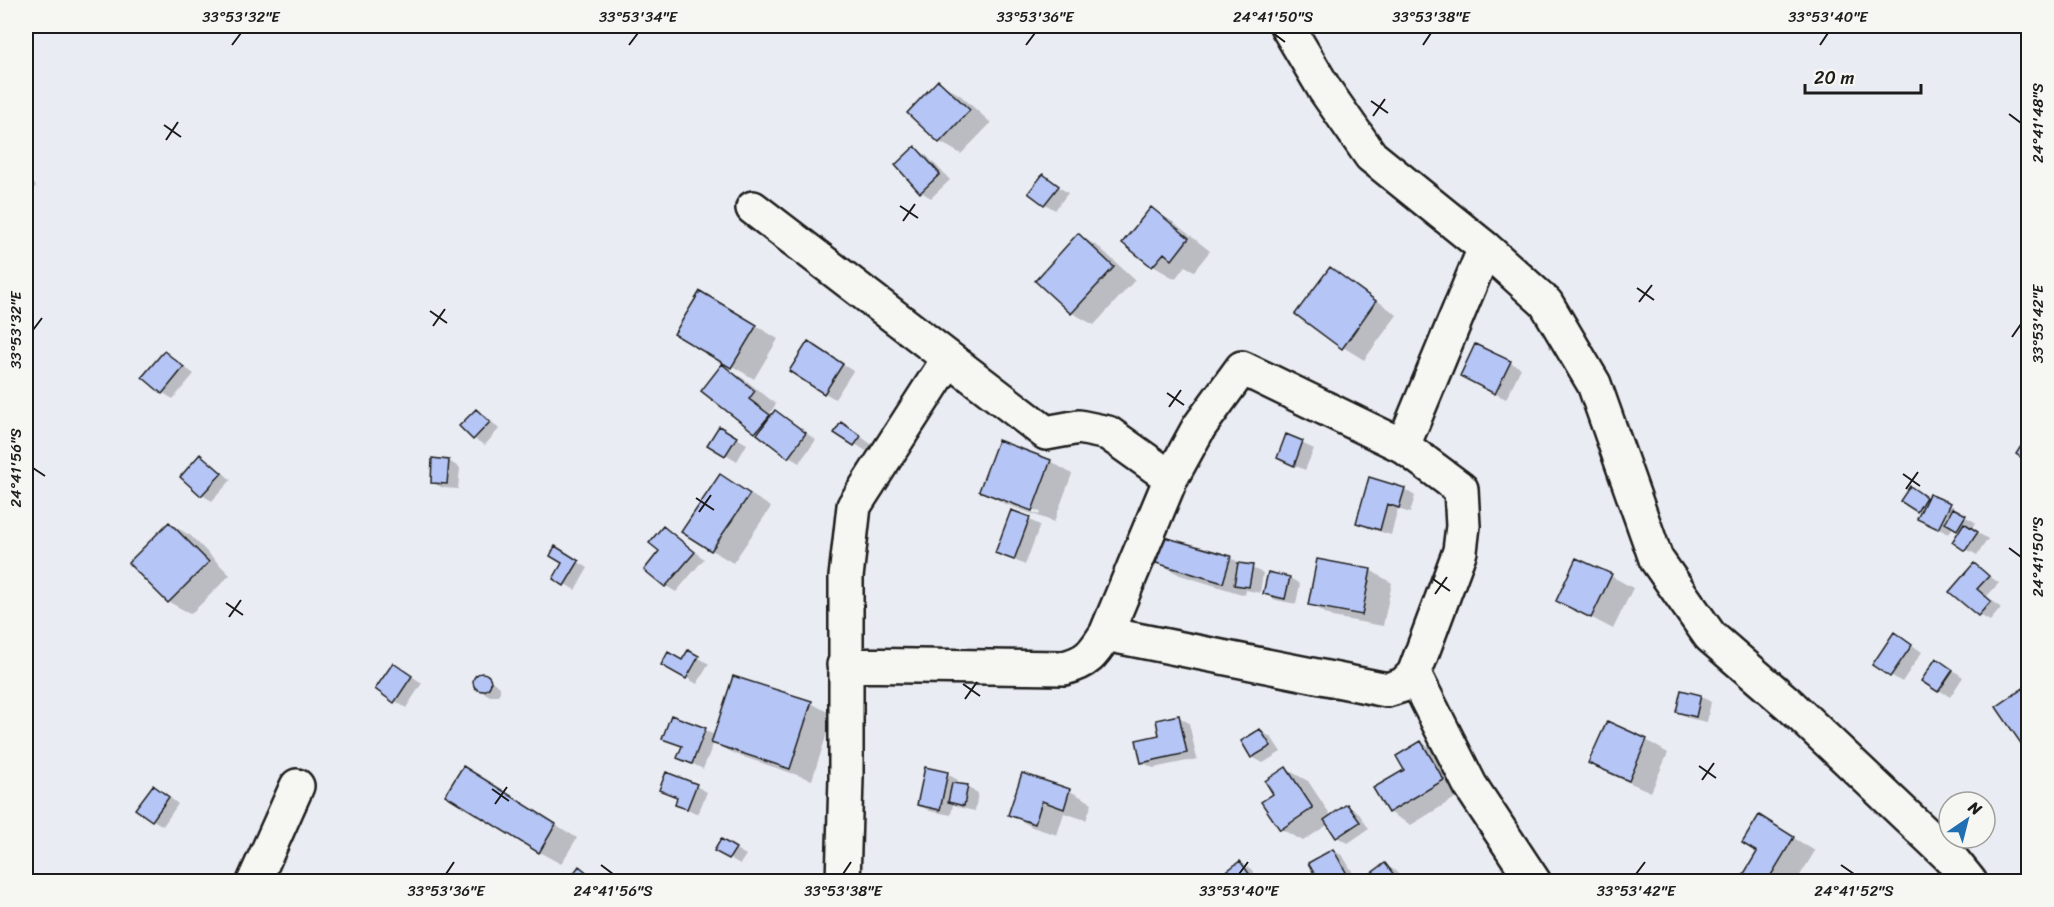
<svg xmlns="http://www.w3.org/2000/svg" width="2054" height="907" viewBox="0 0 2054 907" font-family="Sriracha,sans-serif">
<rect width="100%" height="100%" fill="#e9ecf3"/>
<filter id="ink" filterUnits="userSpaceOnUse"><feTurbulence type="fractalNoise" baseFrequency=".0167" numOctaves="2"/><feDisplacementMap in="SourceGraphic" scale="12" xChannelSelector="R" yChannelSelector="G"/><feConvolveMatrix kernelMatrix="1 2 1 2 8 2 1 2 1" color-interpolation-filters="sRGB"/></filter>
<g filter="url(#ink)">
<path fill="#0003" fill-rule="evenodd" d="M938 82 960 95 991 123 961 154 940 142Z
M915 148 926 155 950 180 931 198 921 192Z
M26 176 36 186 26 197Z
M1043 176 1068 193 1055 210 1045 204Z
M1151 209 1173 222 1210 251 1194 271 1185 266 1175 279 1153 266 1124 243Z
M1079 235 1100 248 1135 280 1094 325 1072 313Z
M1330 269 1352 282 1397 315 1364 360 1343 347Z
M722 305 778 339 754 379 677 333Z
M1476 346 1521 368 1506 399 1472 382Z
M819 349 853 371 835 399 825 393Z
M164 352 194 374 173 399 163 393Z
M722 366 744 379 776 404 770 413 786 419 816 440 799 463 703 391Z
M476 411 487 417 499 429 485 445 474 439Z
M719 428 747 444 737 461 709 444Z
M852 430 871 444 866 451 836 432Z
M1287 436 1314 449 1305 470 1278 458Z
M200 456 211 462 231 480 212 501 202 495Z
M449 461 460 468 458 489 443 488 432 482Z
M1050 461 1072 474 1054 522 1003 503 981 490ZM1002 498 1040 512 1039 515 1002 501Z
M721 476 771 507 733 563 711 550Z
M1910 488 1928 499 1950 505 1961 511 1959 513 1975 522 1972 529 1988 539 1977 555 1966 549 1961 530 1953 526 1949 534 1929 524 1921 513 1902 501Z
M1404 489 1415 496 1410 513 1398 509 1391 535 1368 528 1357 522Z
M1012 512 1040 525 1025 565 997 552Z
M169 523 191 536 230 575 191 614 169 602Z
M663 528 674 534 704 559 676 592 666 586 661 551Z
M556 548 588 568 575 590 555 578 564 563Z
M1230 558 1263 573 1260 593 1246 590 1245 595 1180 575 1158 563Z
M1974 565 1999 583 1987 596 2001 608 1990 621 1979 615Z
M1370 570 1392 583 1383 626 1332 617 1310 604Z
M1611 576 1633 588 1613 629 1558 600Z
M1290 578 1300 584 1296 604 1276 600 1265 594Z
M1905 640 1922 652 1902 682 1874 665Z
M689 652 709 664 697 684 663 664 682 662Z
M1947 666 1963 677 1950 697 1923 680Z
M404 671 422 683 406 708 395 701Z
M483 675 500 687V692L497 696H490L479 690 475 681 477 677Z
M734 678 811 703 833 715 812 780 735 754 714 742 703 769 679 757 683 747 664 738 672 717 715 735Z
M2028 687V747L2023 744 1998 707Z
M1700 696 1711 702 1707 722 1688 718 1678 711Z
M1179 717 1189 723 1197 759 1153 768 1142 762 1161 736Z
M1260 731 1271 737 1281 752 1263 763 1252 757Z
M1646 740 1668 753 1651 792 1612 775 1590 762Z
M1421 742 1443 755 1465 792 1411 825 1389 812Z
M1286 769 1308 781 1331 816 1347 806 1358 812 1369 829 1348 843 1337 837 1329 824 1303 841 1281 829Z
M947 774 958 780 957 785 967 787 978 793 975 811 961 808 953 804 951 815 930 811 919 805Z
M1023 775 1070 791 1092 803 1086 820 1064 813 1057 835 1032 827 1010 814Z
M485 780 577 838 561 864 539 852Z
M696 786 707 792 698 814 677 804 679 798 661 789Z
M164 793 178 804 163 826 153 820Z
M1781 830 1815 851 1796 882H1741L1759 852Z
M722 841 746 855 740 864 716 850Z
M1333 850 1343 856 1357 880 1321 882Z
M1240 863 1251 869 1260 882H1215Z
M1385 865 1396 871 1404 882H1371Z
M645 875 656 881V882H641Z
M2028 876V882H2019V881Z"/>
<path fill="#b5c5f5" stroke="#1c1c1c" stroke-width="1.5" d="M938 80 970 110 939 143 907 113Z
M915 146 940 174 920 193 895 165Z
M1043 174 1059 186 1044 205 1028 193Z
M1151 207 1189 238 1172 260 1164 253 1152 267 1122 243Z
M1078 233 1114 267 1071 314 1035 281Z
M1330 267 1376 301 1342 349 1295 314Z
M700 291 757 325 731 368 674 334Z
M808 341 843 364 824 394 789 371Z
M1475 344 1511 361 1495 394 1460 376Z
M164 351 184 367 162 394 142 377Z
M722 364 755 391 749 399 770 415 755 433 701 391Z
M476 409 490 422 473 440 459 426Z
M775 410 806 433 788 458 757 434Z
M841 422 861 436 854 446 834 433Z
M719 426 737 437 725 456 707 445Z
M1286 434 1303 441 1294 466 1277 458Z
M2028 435V462L2016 454Z
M998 440 1051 460 1032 511 979 491Z
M200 454 222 473 201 496 180 477Z
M432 458 449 460 447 484 431 483Z
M720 474 750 494 711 551 681 532Z
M1369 477 1405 488 1399 508 1387 504 1380 530 1356 523Z
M1910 486 1926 497 1917 512 1900 501Z
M1929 494 1951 503 1938 529 1917 519Z
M1953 508 1966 515 1957 530 1945 523Z
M1011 510 1030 517 1014 560 995 553Z
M169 522 209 562 168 603 128 563Z
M1964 523 1978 532 1965 551 1952 542Z
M663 526 695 552 665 587 644 570 659 551 649 543Z
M1164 537 1231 556 1223 583 1156 563Z
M555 546 579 561 564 586 553 579 562 563 550 556Z
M1576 558 1612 574 1591 618 1556 601Z
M1317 559 1371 569 1362 615 1308 605Z
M1238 563 1253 565 1249 587 1234 585Z
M1974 563 1989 576 1977 589 1991 601 1978 616 1949 592Z
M1268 572 1290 577 1285 599 1263 594Z
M1894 632 1912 645 1890 677 1872 665Z
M688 650 699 656 686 679 661 665 668 652 682 660Z
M1936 658 1953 670 1938 692 1921 681Z
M393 663 412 676 394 703 375 689Z
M473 682a9 9 0 1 1 18 0a9 9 0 1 1-18 0Z
M733 676 812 701 790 769 711 743Z
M2028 685V740L2022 745 1996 707Z
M1681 690 1701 695 1696 717 1676 712Z
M671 715 706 728 692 764 677 758 682 746 662 739Z
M1179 715 1187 753 1141 763 1136 740 1159 735 1156 720Z
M1607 721 1647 739 1629 781 1588 763Z
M1260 729 1271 746 1251 758 1241 741Z
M1421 741 1444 780 1388 813 1373 788 1404 770 1396 756Z
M463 766 556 824 539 853 445 795Z
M925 767 948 772 940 810 917 805Z
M1286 767 1313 808 1280 830 1261 802 1273 794 1265 781Z
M666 772 697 784 687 809 675 805 677 797 659 790Z
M1022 773 1070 789 1064 809 1042 801 1035 824 1008 815Z
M952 783 968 785 964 806 948 802Z
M153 785 169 797 152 821 135 809Z
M1347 804 1360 822 1336 838 1324 820Z
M1759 815 1794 837 1767 882H1739L1757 852 1742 843Z
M721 839 736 848 729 859 714 851Z
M1333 849 1347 874 1333 882H1319L1308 863Z
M1240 861 1255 882H1212Z
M1385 863 1398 880 1369 882 1366 877Z
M579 866 599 882H567Z"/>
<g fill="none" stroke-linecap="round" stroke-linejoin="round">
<g stroke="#1c1c1c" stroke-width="38">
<path id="minor" d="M1287 26 1325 90 1371 156 1485 248 1546 303 1594 384 1656 559 1710 636 1791 706 1949 856 1970 882
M753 208 1046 433 1079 427 1108 433 1171 478
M1106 634 1387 690 1403 685 1414 674 1460 551 1463 526 1461 489 1403 446 1485 248
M844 665 1064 668C1088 662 1093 654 1106 634L1171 478 1199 427 1242 368 1403 446
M1414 674 1470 785 1534 882
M254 882 297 786
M843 882 846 778V577L854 506 948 360"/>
</g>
<use href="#minor" stroke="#f6f6f2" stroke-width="33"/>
</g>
</g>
<path fill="none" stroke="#1c1c1c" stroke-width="2" d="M1273 33 1285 42M232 45 241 33M629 45 638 33M1026 45 1035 33M1423 45 1431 33M1820 45 1828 33M1371 101 1388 113M2009 114 2021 123M1373 116 1385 99M164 125 181 137M166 140 178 122M900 206 918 218M903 221 915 204M1637 288 1654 300M1639 302 1652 285M430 311 447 323M433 326 445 309M33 330 42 318M2012 337 2021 324M1167 393 1184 405M1169 407 1181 390M33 468 45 476M1903 474 1920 486M1906 489 1918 472M696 498 714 510M699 512 711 495M2009 548 2021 557M1433 579 1450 591M1435 594 1447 577M226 603 243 615M229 617 241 600M963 684 980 696M965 699 977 682M1699 766 1716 778M1702 780 1714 763M492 789 509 801M495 804 507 787M601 865 613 874M1841 865 1854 874M446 874 454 862M843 874 851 862M1239 874 1248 862M1636 874 1645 862"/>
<rect width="2054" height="907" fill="none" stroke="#f6f6f2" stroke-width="66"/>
<g transform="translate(1967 820) rotate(35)"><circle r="28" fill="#f6f6f2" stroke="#9f9f9c" stroke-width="1.5"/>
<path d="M0-4.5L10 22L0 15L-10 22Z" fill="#1f6fb2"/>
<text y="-9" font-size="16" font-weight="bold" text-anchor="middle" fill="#1c1c1c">N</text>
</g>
<path d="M1805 84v9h116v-9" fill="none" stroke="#1c1c1c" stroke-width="3"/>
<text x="1814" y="84" font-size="18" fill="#1c1c1c" stroke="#f6f6f2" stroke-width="4.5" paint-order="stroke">20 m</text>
<rect x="33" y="33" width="1988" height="841" fill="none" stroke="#1c1c1c" stroke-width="2"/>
<g font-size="15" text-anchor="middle" fill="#1c1c1c">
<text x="241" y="22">33°53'32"E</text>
<text x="638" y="22">33°53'34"E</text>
<text x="1035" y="22">33°53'36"E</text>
<text x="1273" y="22">24°41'50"S</text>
<text x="1431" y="22">33°53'38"E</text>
<text x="1828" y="22">33°53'40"E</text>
<text transform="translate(2038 123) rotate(-90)" y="5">24°41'48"S</text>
<text transform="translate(2038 324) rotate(-90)" y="5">33°53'42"E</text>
<text transform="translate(16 330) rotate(-90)" y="5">33°53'32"E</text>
<text transform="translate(16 468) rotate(-90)" y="5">24°41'56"S</text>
<text transform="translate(2038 557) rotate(-90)" y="5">24°41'50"S</text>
<text x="446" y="896">33°53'36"E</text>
<text x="613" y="896">24°41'56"S</text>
<text x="843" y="896">33°53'38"E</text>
<text x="1239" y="896">33°53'40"E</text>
<text x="1636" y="896">33°53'42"E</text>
<text x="1854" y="896">24°41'52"S</text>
</g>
</svg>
